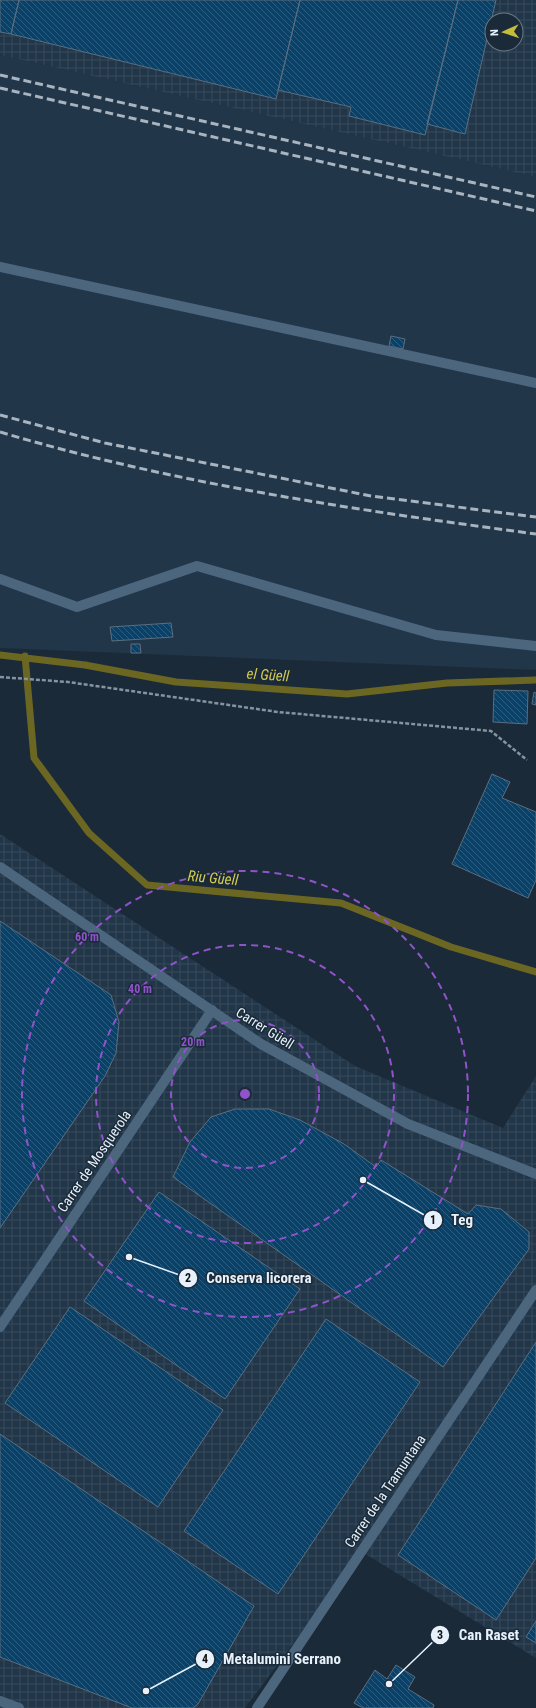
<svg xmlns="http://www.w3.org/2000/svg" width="536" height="1708" viewBox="0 0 536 1708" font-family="'Roboto Condensed',sans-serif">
<defs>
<pattern id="industrial-grid" width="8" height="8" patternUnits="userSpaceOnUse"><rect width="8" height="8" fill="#213649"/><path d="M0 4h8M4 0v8" fill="none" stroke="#364a5b"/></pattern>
<pattern id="building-back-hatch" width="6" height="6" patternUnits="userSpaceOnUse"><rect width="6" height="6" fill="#094169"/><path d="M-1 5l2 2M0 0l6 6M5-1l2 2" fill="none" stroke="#2d5d7f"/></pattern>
</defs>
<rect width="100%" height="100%" fill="#1a2a38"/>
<path fill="#213649" d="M0 55 536 177V670L0 648Z"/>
<path fill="url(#industrial-grid)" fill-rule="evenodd" d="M0 0H536V177L0 55ZM492 20H516V44H492Z
M0 834 355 1066 503 1128 536 1076V1658L362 1552 245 1708H0Z"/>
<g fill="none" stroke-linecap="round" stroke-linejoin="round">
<path stroke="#6b6622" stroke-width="7" d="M0 655 85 665 176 682 347 694 447 683 536 680
M25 656 34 758 89 833 147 885 341 903 451 947 536 972"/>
</g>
<path fill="url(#building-back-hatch)" stroke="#5c6e7f" d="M0 0H19L11 34 0 32Z
M19 0H300L276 99 11 34Z
M300 0H458L425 135 349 116 351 107 278 90Z
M458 0H496L465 134 427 124Z
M391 336 405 339 403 349 389 346Z
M171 623 173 637 112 641 110 627Z
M131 644H140L141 653H131Z
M494 690 528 691 527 724 493 722Z
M534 692 536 693V705L532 704Z
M492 774 510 782 502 798 536 812V880L528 898 452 864Z
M0 921 111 995 119 1022 116 1053 105 1076 0 1228Z
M235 1109H269L300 1120 344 1144 376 1167 381 1160 468 1214 476 1205 501 1209 529 1232V1249L443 1367 173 1177 190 1142 211 1117Z
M159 1192 300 1289 225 1399 84 1301Z
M70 1307 223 1410 158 1507 5 1403Z
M326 1319 420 1382 278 1594 184 1531Z
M536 1342V1558L496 1620 398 1555Z
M0 1434 254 1606 198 1704 193 1708H132L0 1657Z
M536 1621V1643L526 1637Z
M396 1665 415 1677 408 1689 434 1705 433 1708H363L354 1703 375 1670 387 1679Z"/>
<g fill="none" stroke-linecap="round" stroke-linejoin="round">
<path stroke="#87939f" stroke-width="2.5" stroke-dasharray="4 2" stroke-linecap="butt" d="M0 677 68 682 278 712 491 731 527 760"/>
<path stroke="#4c667e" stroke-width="10" d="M0 267 536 383
M0 579 77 607 197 566 436 635 536 646
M0 867 261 1044 408 1124 536 1174
M0 1327 212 1010
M0 1701 19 1708
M257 1708 536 1290"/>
<path stroke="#a8b4bf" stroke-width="3" stroke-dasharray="8 4" stroke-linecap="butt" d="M0 75 536 197
M0 88 536 211
M0 415 105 443 371 496 536 517
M0 432C175 484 356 510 536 534"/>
</g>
<g fill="none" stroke="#9153cb" stroke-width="2" stroke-dasharray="7 5">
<circle cx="245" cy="1094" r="74"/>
<circle cx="245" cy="1094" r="149"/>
<circle cx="245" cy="1094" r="223"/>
</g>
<g text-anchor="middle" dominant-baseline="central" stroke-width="3" stroke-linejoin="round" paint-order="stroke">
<g font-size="14" fill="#e7f1fb" stroke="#1a2a38">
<text transform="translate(265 1028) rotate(32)">Carrer Güell</text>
<text transform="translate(94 1161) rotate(-56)">Carrer de Mosquerola</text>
<text transform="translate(385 1491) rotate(-56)">Carrer de la Tramuntana</text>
</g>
<g font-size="15" font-style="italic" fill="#d4ca52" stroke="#1a2a38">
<text transform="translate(268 675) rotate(4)">el Güell</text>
<text transform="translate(213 878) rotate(5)">Riu Güell</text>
</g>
</g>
<circle cx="245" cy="1094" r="6" fill="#9153cb" stroke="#1a2a38" stroke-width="2"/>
<g font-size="12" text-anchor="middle" font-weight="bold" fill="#9153cb" stroke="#1a2a38" stroke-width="3" stroke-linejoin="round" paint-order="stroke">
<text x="87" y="941">60 m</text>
<text x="140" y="993">40 m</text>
<text x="193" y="1046">20 m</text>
</g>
<path fill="none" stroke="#e7f1fb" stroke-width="1.5" d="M363 1180L433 1220M129 1257L188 1278M389 1684L440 1635M146 1691L205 1659"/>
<g fill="#e7f1fb" stroke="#1a2a38" stroke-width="1.5">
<circle cx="363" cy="1180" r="4"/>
<circle cx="129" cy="1257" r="4"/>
<circle cx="389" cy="1684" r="4"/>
<circle cx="146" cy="1691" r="4"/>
<circle cx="433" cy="1220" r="10"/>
<circle cx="188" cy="1278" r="10"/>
<circle cx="440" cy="1635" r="10"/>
<circle cx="205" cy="1659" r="10"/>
</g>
<g font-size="12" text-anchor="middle" font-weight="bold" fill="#111">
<text x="433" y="1224">1</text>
<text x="188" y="1282">2</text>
<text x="440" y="1639">3</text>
<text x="205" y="1663">4</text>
</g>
<g font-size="15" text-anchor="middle" font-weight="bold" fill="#e7f1fb" stroke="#1a2a38" stroke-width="3" stroke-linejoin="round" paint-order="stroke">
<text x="462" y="1225">Teg</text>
<text x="259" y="1283">Conserva licorera</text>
<text x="489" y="1640">Can Raset</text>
<text x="282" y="1664">Metalumini Serrano</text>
</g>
<g transform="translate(504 32) rotate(267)"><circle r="19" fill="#1a2a38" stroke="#6c7a86"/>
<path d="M0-3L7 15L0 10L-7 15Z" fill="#c6bc3c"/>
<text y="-6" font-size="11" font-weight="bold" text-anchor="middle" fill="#e7f1fb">N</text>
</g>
</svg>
